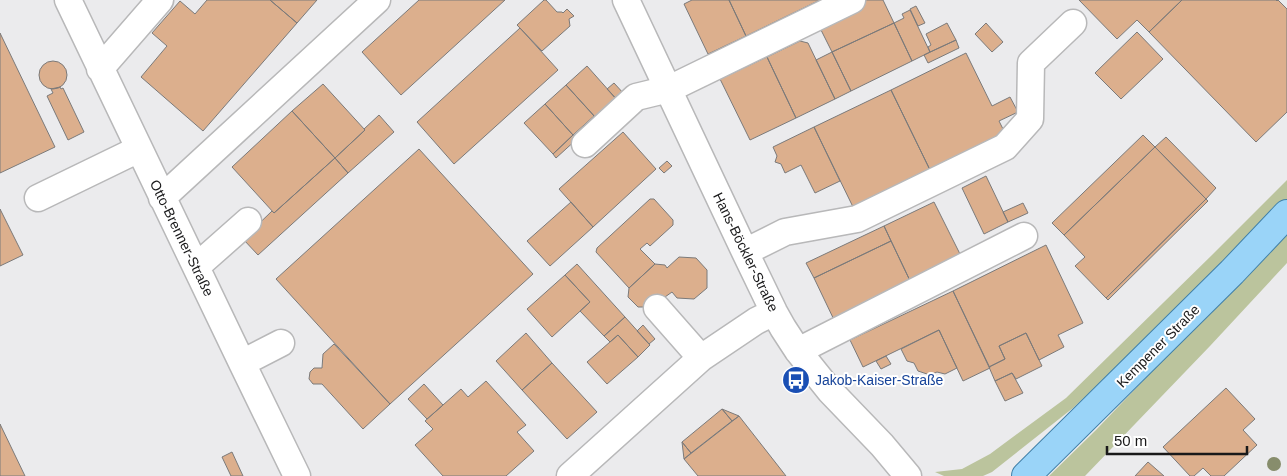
<svg xmlns="http://www.w3.org/2000/svg" width="1287" height="476" viewBox="0 0 1287 476" font-family="Arial,sans-serif">
<rect width="100%" height="100%" fill="#ebebed"/>
<path fill="#bbc49d" d="M1287 180V200L1181 306 1073 408 992 472 983 476H944L935 472 962 469 990 454 1066 398 1212 255Z
M1287 230V263L1210 346 1085 476H1049L1096 430Z"/>
<path fill="#dcaf8d" stroke="#7b7a7a" d="M207 0H270L297 23 203 131 141 77 167 46 152 33 180 1 195 14Z
M270 0H317L297 23Z
M419 0H505L401 95 362 52Z
M544 0H546L557 12H562L563 13 567 9 574 16 569 19 570 26 542 51 517 25Z
M692 0H729L746 36 708 54 684 4Z
M729 0H820L746 36Z
M862 0H883L894 23 832 52 817 22Z
M1079 0H1182L1149 32 1137 20 1117 39Z
M1182 0H1276L1277 1 1278 0 1287 9V112L1256 142 1149 32Z
M916 6 925 23 918 26 910 9Z
M910 10 930 52 912 61 894 23 904 18 902 14Z
M894 23 912 61 851 91 832 52Z
M947 23 956 40 930 52 928 47 931 45 926 34Z
M986 23 1003 42 992 52 975 34Z
M520 28 558 70 454 164 417 122Z
M1137 32 1163 59 1121 99 1095 73Z
M0 33 55 147 0 173Z
M956 40 959 48 928 63 924 55Z
M800 41 808 43 835 99 796 118 767 57Z
M832 52 851 91 835 99 816 60Z
M966 53 992 106 1010 97 1018 112 999 121 1006 135 931 172 891 90Z
M767 57 796 118 750 140 720 79Z
M39 75a14 14 0 1 1 28 0a14 14 0 1 1-28 0Z
M587 66 619 102 598 120 566 85Z
M614 83 625 95 618 101 607 89Z
M323 84 365 130 335 158 292 111Z
M566 85 594 116 573 135 545 104Z
M60 87 61 89 63 88 84 132 68 140 47 96 53 93 51 89Z
M891 90 931 172 854 209 814 127Z
M545 104 573 135 553 154 524 123Z
M292 111 335 158 274 213 232 167Z
M379 115 394 132 348 173 335 158 365 130 364 129Z
M814 127 840 181 815 193 801 165 785 173 781 164 775 162 777 156 773 147Z
M623 132 656 169 593 227 559 189Z
M573 135 577 139 556 158 553 154Z
M1143 135 1155 147 1064 235 1052 223Z
M1166 137 1216 188 1206 199 1155 147Z
M1155 147 1206 199 1106 298 1075 266 1085 257 1064 235Z
M419 149 533 274 390 404 276 279Z
M335 158 348 173 258 255 243 239 272 211 274 213Z
M667 161 672 166 664 173 659 168Z
M986 176 1008 222 984 234 962 188Z
M650 199H654L673 220V225L650 246 647 243 640 249 655 264 629 288 596 252 597 248Z
M1206 199 1208 201 1108 300 1106 298Z
M571 202 593 227 550 266 527 241Z
M934 202 964 262 913 287 884 226Z
M1023 203 1028 213 1008 222 1003 212Z
M0 209 23 255 0 266Z
M884 226 891 241 814 278 806 263Z
M891 241 913 287 836 324 814 278Z
M1046 245 1083 323 1058 335 1064 347 1039 360 1026 333 999 346 1005 359 989 367 953 291Z
M679 257 696 258 707 270V288L694 299 677 298 672 292 665 297H660L658 294 643 307H638L628 297 629 288 655 264 665 265 667 268Z
M577 264 625 317 604 336 580 311 590 302 565 275Z
M565 275 590 302 552 337 527 309Z
M953 291 990 368 963 381 939 330 863 367 850 340Z
M625 317 650 345 638 357 618 335 610 342 604 336Z
M643 325 655 339 649 344 637 331Z
M939 330 957 368 945 374 937 372 930 375 918 371 914 363 907 361 901 349Z
M526 333 552 363 522 390 496 361Z
M1026 333 1042 366 1016 379 1012 373 995 381 989 367 1005 359 999 346Z
M618 335 638 357 607 384 587 362Z
M334 344 390 404 363 429 322 384H313L309 379 310 372 314 368H322L323 354Z
M886 356 891 364 881 369 876 361Z
M552 363 597 412 567 439 522 390Z
M1012 373 1023 393 1005 401 995 381Z
M486 381 526 425 517 432 534 451 506 476H443L415 445 433 429 425 421 461 389 468 397Z
M424 384 443 405 427 419 408 399Z
M1226 388 1255 419 1243 430 1257 445 1224 476H1211L1203 468 1194 476H1190L1163 447Z
M722 409 739 416 732 421Z
M722 409 732 421 691 453 682 442Z
M739 416 786 476H698L684 459Z
M0 424 25 476H0Z
M682 442 691 453 684 459Z
M232 452 243 476H231L222 457Z
M1148 462 1164 476H1135Z"/>
<g fill="none" stroke-linecap="round" stroke-linejoin="round">
<g stroke="#b8b8b9" stroke-width="29">
<path id="minor" d="M68 0 242 363 297 476
M626 0 745 252 774 312 783 328 798 351 830 391 882 445 908 476
M100 69 160 0
M585 144 636 97 669 89 852 0
M38 198 139 149
M162 198 377 0
M745 252 785 232 857 219 1005 147 1030 119 1031 63 1073 23
M196 267 248 221
M657 308 701 358
M798 351 1024 236
M242 363 281 343
M570 476 701 358 756 321 774 312"/>
</g>
<g stroke="#4180a8" stroke-width="30">
<path id="major" d="M1026 476 1232 272 1287 214"/>
</g>
<use href="#minor" stroke="#fff" stroke-width="26"/>
<use href="#major" stroke="#9ad4f8" stroke-width="28"/>
</g>
<circle fill="#878d6c" cx="1274" cy="464" r="7"/>
<defs>
<g id="bus-disc" transform="scale(1.4375)"><circle r="9.5" fill="#1a4fb4" stroke="#fff"/><path d="M-5-6H5V4H4V6H2V4H-2V6H-4V4H-5ZM-3.5-4V0h7V-4ZM-3.5 1.2v1.5H-2V1.2ZM2 1.2v1.5H3.5V1.2Z" fill="#fff"/></g>
</defs>
<g fill-rule="evenodd">
<use href="#bus-disc" x="796" y="380"/>
</g>
<g text-anchor="middle" dominant-baseline="central" stroke-width="4" stroke-linejoin="round" paint-order="stroke">
<g font-size="14" fill="#19191a" stroke="#fff">
<text transform="translate(182 238) rotate(64)">Otto-Brenner-Straße</text>
<text transform="translate(746 252) rotate(64)">Hans-Böckler-Straße</text>
<text transform="translate(1158 346) rotate(-45)">Kempener Straße</text>
</g>
<g font-size="14" fill="#164399" stroke="#fff" text-anchor="start">
<text x="815" y="380">Jakob-Kaiser-Straße</text>
</g>
</g>
<path d="M1107 446v8h140v-8" fill="none" stroke="#19191a" stroke-width="2.5"/>
<text x="1114" y="446" font-size="15" fill="#19191a" stroke="#ffffff" stroke-width="4" paint-order="stroke">50 m</text>
</svg>
